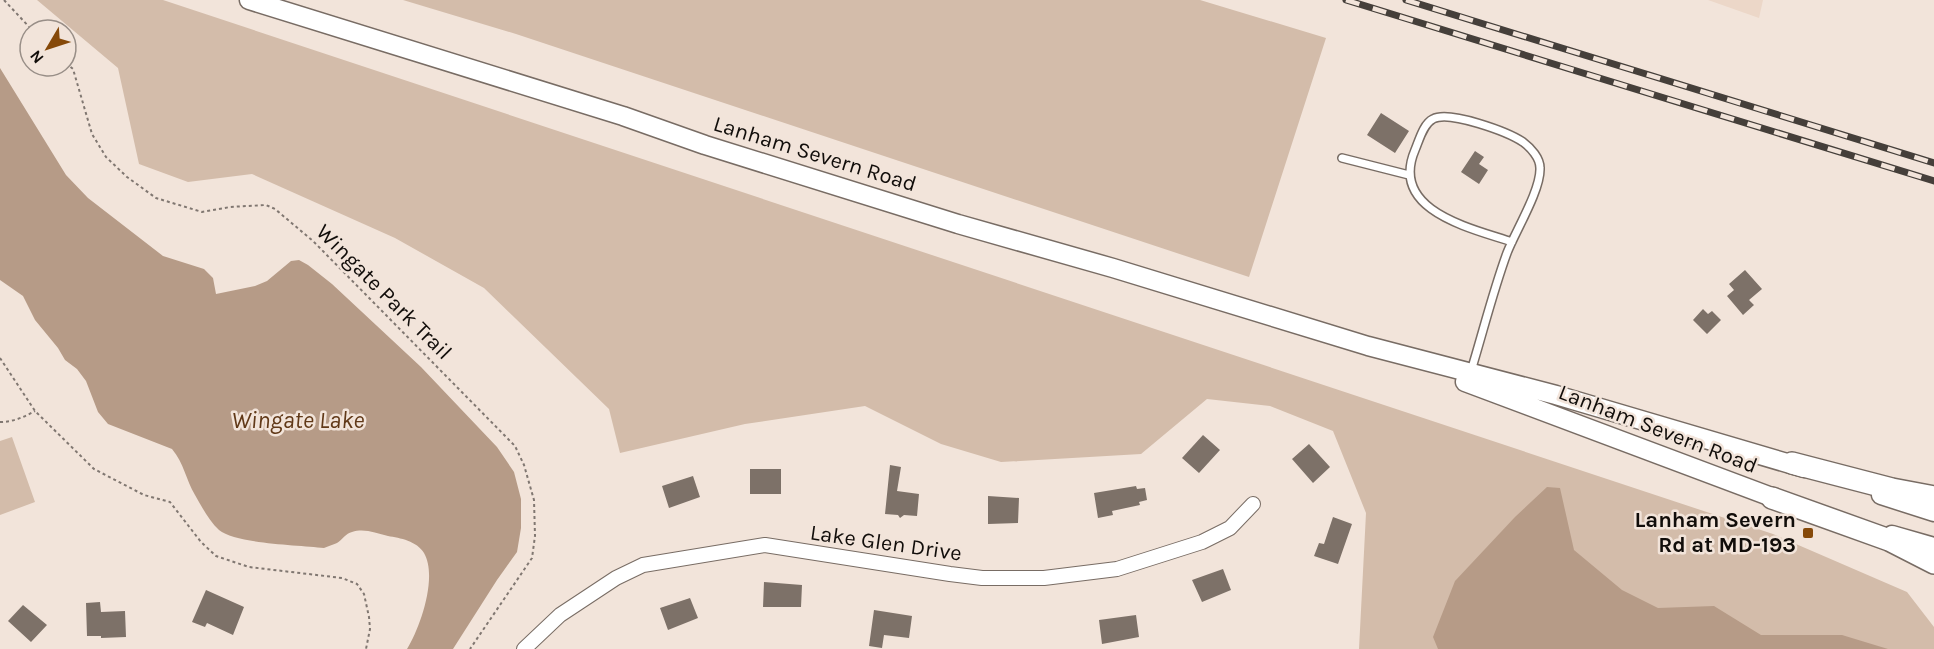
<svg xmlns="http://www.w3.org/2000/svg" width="1934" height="649" viewBox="0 0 1934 649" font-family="Karla,sans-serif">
<rect width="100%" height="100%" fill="#f2e4da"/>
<path fill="#ecd7c8" d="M1708 0H1763L1759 18Z"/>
<path fill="#d3bcaa" d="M37 0H163L1773 534 1907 592 1934 627V649H1359L1366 513 1333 431 1270 406 1207 399 1141 454 1001 462 941 444 865 406 745 424 620 453 609 409 484 288 395 238 252 174 188 182 139 164 118 68Z
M403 0H1200L1326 38 1249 277 516 34Z
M12 437 35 502 0 515V441Z"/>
<path fill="#b69b87" d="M0 68 66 175 88 198 163 256 204 269 213 278 216 294 255 286 267 281 291 261 299 260 308 265 332 284 421 367 497 447 514 472 521 499V528L517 552 497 580 453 649H407C420 628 438 577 424 553 417 541 400 538 388 536 376 533 364 528 352 532 346 533 342 540 337 543 333 545 328 546 324 548 299 545 236 544 219 530 209 521 202 507 195 495 186 480 184 463 172 449L108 424 98 412 86 381 77 369 65 360 58 348 35 320 23 296 0 280Z
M1547 487 1560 488 1574 550 1622 590 1658 608 1714 606 1761 635H1842L1888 649H1438L1433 637 1455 581 1515 517Z"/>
<path fill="#7d7168" d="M1381 113 1409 131 1395 153 1367 135Z
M1475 151 1484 157 1479 164 1488 170 1479 184 1461 172Z
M1745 270 1762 289 1749 300 1754 305 1743 315 1727 296 1734 290 1729 284Z
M1703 309 1708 314 1712 311 1721 320 1707 334 1693 320Z
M1203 435 1220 450 1199 473 1182 458Z
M1309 444 1330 467 1313 483 1292 459Z
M890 465 901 467 897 491 919 494 917 516 904 515 900 518 898 515 885 514Z
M750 469H781V494H750Z
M693 476 700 497 669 508 662 486Z
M1136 486 1137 489 1145 488 1147 500 1139 502 1140 505 1112 511 1113 515 1098 518 1094 493Z
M988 496 1019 498 1018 523 988 524Z
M1333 517 1352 524 1338 564 1314 556 1319 543 1324 544Z
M1223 569 1231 590 1202 602 1192 580Z
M764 582 802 585 801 607H763Z
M206 590 244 607 233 635 207 623 205 627 192 622Z
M690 598 698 618 668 630 660 608Z
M100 602 101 612 125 611 126 637 101 638V636H87L86 603Z
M23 605 47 625 31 642 8 621Z
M874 610 912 616 909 638 884 635 882 648 869 646Z
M1136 615 1139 637 1102 644 1099 620Z"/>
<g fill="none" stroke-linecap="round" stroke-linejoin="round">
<g stroke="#786c64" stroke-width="10">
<path id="service" d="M1342 158 1409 175
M1471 371C1483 332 1493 291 1507 253 1515 232 1541 190 1540 168 1540 158 1531 148 1523 142 1508 132 1449 110 1433 119 1423 124 1419 141 1415 150 1389 211 1471 228 1512 242"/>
</g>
<g stroke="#786c64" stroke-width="16">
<path id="minor" d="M524 649 560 615 616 578 643 565 765 545 950 574 982 578H1044L1117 569 1202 542 1230 528 1253 504"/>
</g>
<g stroke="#786c64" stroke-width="21">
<path id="secondary" d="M249 0 623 116 705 145 958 224 1113 268 1368 346 1556 395 1804 468
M1465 382 1785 502
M1881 495 1934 512
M1892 535 1934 547"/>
</g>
<g stroke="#786c64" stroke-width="24">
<path id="primary" d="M1792 463 1892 489 1934 497
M1772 498 1889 540 1934 563"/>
</g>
<path stroke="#807771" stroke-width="2" stroke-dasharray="3 3" stroke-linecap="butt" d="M4 0 32 30
M66 63 73 69 92 134 106 157 127 177 156 198 202 212 230 207 266 205 275 209 313 241 515 446 524 465 534 500 535 536 532 558 470 649
M0 358 35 411 94 469 144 495 170 502 201 542 216 556 249 567 342 578 357 584 364 594 369 617 370 629 366 649
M0 422C13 422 24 417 35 411"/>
<use href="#service" stroke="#fff" stroke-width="7"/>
<use href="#minor" stroke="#fff" stroke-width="14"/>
<use href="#secondary" stroke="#fff" stroke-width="18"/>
<use href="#primary" stroke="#fff" stroke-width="21"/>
<g stroke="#453f3a" stroke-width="7">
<path id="rail" d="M1346 0 1934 181
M1406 0 1934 163"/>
</g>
<use href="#rail" stroke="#f2e4da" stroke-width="4.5" stroke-dasharray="14" stroke-linecap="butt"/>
</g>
<rect fill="#864909" stroke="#f2e4da" stroke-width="2" x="1802" y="527" width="12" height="12" rx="3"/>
<g text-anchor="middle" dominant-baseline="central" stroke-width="5" stroke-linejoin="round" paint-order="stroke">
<g font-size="22" fill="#110d0a" stroke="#f2e4da">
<text transform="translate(815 154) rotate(17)">Lanham Severn Road</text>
<text transform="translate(384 292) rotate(45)">Wingate Park Trail</text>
<text transform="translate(1658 429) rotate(21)">Lanham Severn Road</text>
<text transform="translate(886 543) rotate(8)">Lake Glen Drive</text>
</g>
<g font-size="22" font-weight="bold" fill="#110d0a" stroke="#f2e4da" text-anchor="end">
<text x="1796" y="520">Lanham Severn<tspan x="1796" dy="25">Rd at MD-193</tspan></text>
</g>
<g font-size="24" font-style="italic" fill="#613918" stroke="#f2e4da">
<text x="298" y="420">Wingate Lake</text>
</g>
</g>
<g transform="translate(48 48) rotate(231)"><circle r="28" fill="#f2e4da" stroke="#988e87" stroke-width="1.5"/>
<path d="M0-4.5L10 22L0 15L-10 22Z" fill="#864909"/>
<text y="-9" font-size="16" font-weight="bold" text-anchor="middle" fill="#110d0a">N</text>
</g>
</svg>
